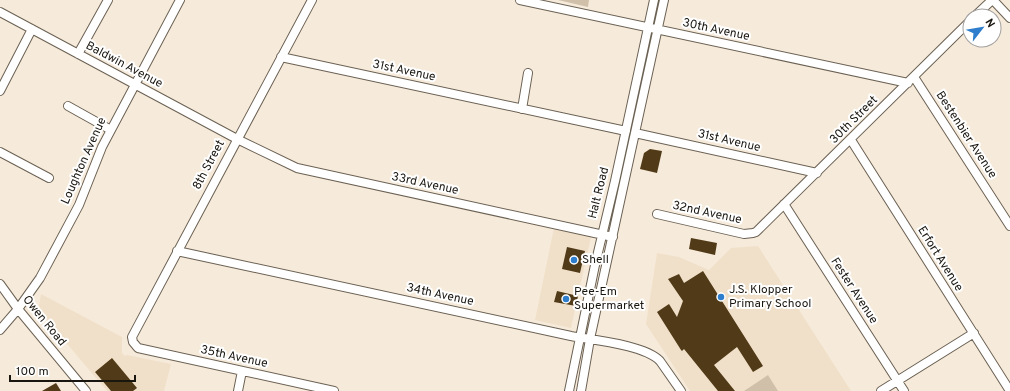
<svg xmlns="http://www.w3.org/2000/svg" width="1010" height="391" viewBox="0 0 1010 391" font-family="Overpass,sans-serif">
<rect width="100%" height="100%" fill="#f6eada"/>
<path fill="#f1e0c9" d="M554 228 588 235 591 237 571 328 535 320Z
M758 246 851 391H690L646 324 657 253 679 257 709 270 731 248Z
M41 294 122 337V353L125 356 127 355 171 364 164 391H107L46 319 39 306Z"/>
<path fill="#d0c0a9" d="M558 0H589L588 7Z
M768 375 778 391H744Z"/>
<path fill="#513a17" d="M650 149 662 151 657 173 640 169 644 153Z
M691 238 717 243 715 255 689 249Z
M567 247 585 251 580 273 562 269Z
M703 271 763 366 753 372 737 347 714 365 735 391H718L684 349 682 351 681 350 657 312 669 304 677 317 683 301 668 279 679 274 684 283Z
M557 291 578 296 576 306 554 302Z
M112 358 137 388 133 391H111L95 372Z
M56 383 61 391H42Z"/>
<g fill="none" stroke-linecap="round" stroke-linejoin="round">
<g stroke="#6b6153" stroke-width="10">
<path id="minor" d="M312 0 132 337 133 342 138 348 334 391
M520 0 908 83
M993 0 1010 18
M0 12 237 139 297 168 613 237
M975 16 992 0
M78 54 108 0
M281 57 626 131
M914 77 1010 226
M0 91 32 29
M68 106 111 130
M522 109 528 73
M635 133 817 173
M851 140 1010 391
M0 152 49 178
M784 204 904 391
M657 214 744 234 753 233 756 232 970 21
M177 251 571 336C593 340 645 345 660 361L681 391
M0 284 18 309 86 391
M0 330 18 309 40 278 79 205 102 147 180 0
M238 391 242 371
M569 391 595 265 615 181 654 0
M581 391 590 339 664 0
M881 391 974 333"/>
</g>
<use href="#minor" stroke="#fff" stroke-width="8"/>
</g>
<g fill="#2e7ecd" stroke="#fff" stroke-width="1.5">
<circle cx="574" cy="260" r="4"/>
<circle cx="721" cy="297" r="4"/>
<circle cx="566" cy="299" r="4"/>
</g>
<g text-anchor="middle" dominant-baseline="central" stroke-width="4" stroke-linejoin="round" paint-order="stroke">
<g font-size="12" fill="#19150f" stroke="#fff">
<text transform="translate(716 30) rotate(12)">30th Avenue</text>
<text transform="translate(124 65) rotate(28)">Baldwin Avenue</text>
<text transform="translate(404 71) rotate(12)">31st Avenue</text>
<text transform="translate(854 120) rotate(-45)">30th Street</text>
<text transform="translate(966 135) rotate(57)">Bestenbier Avenue</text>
<text transform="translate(729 141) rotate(13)">31st Avenue</text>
<text transform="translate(84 161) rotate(-66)">Loughton Avenue</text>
<text transform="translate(209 165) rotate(-62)">8th Street</text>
<text transform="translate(425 184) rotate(12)">33rd Avenue</text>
<text transform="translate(599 193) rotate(-76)">Halt Road</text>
<text transform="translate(707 213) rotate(12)">32nd Avenue</text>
<text transform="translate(940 259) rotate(58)">Erfort Avenue</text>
<text transform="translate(854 291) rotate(57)">Fester Avenue</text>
<text transform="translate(440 295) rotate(12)">34th Avenue</text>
<text transform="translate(44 321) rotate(51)">Owen Road</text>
<text transform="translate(234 357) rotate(12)">35th Avenue</text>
</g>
<g font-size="12" fill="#19150f" stroke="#fff" text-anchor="start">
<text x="582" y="260">Shell</text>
<text x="729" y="290">J.S. Klopper<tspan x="729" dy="14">Primary School</tspan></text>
<text x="574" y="292">Pee-Em<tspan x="574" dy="14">Supermarket</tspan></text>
</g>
</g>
<g transform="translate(982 28) rotate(59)"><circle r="19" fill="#ffffff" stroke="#a3a19f"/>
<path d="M0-3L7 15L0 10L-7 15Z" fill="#2e7ecd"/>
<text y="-6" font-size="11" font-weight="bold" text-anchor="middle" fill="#19150f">N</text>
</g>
<path d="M10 375v6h125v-6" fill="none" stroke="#19150f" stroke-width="2"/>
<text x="16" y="375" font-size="12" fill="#19150f" stroke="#ffffff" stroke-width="3" paint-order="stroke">100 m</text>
</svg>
